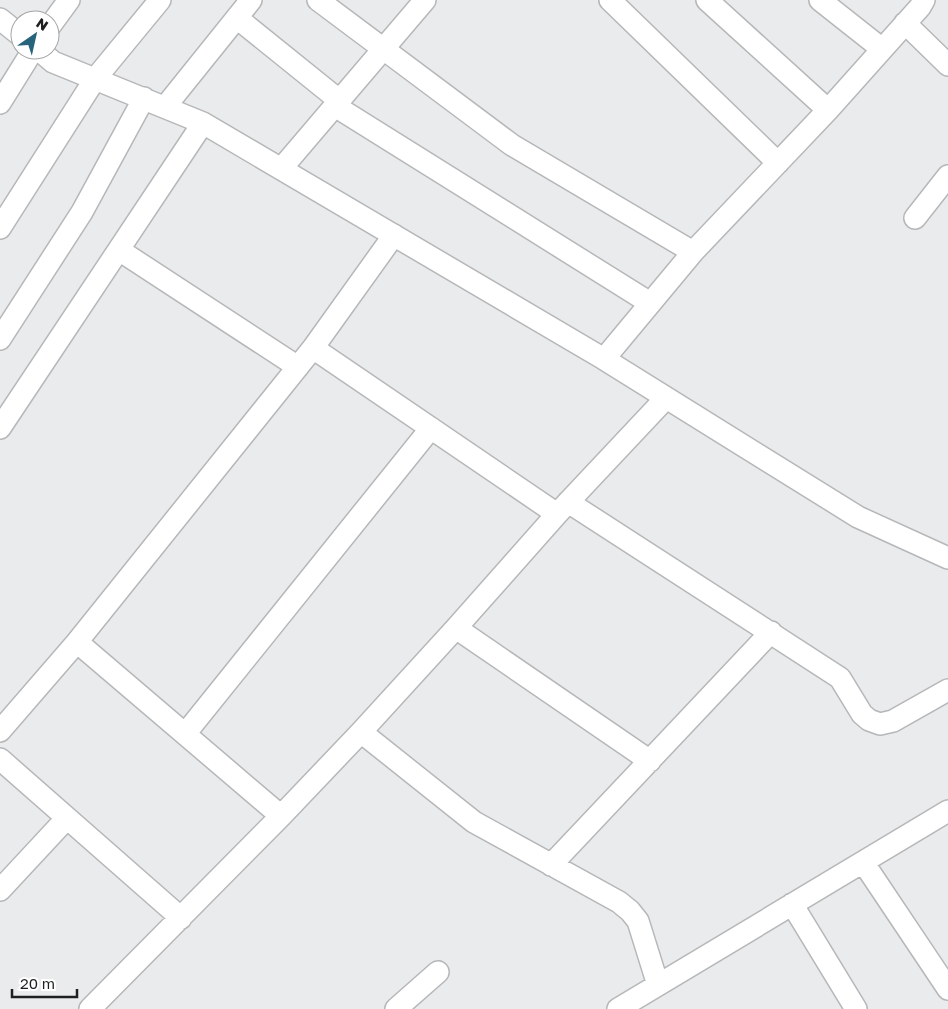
<svg xmlns="http://www.w3.org/2000/svg" width="948" height="1009" viewBox="0 0 948 1009" font-family="'Golos Text',sans-serif">
<rect width="100%" height="100%" fill="#e9ebec"/>
<g fill="none" stroke-linecap="round" stroke-linejoin="round">
<g stroke="#b6b7b9" stroke-width="24">
<path id="minor" d="M318 0 512 145 693 252
M610 0 778 163
M707 0 828 110
M820 0 882 49
M237 18 340 101
M0 19 20 35
M905 23 948 65
M50 26 69 0
M39 50 53 62 203 123 604 359 693 252 828 110 920 7 924 0
M0 103 33 50
M335 106 650 303
M165 107 251 0
M281 169 425 0
M915 218 948 176
M0 228 95 79 160 0
M119 250 298 367
M0 339 82 212 144 98
M313 348 557 514
M604 359 858 517 948 558
M0 428 203 123
M568 502 840 678 862 714 869 720 880 724 893 721 948 690
M456 628 650 761
M77 642 281 816
M0 731 77 642 313 348 394 235
M361 732 474 822 619 902 630 911 638 921 658 985
M185 734 431 428
M0 759 181 918
M863 862 948 989
M551 865 771 632
M0 890 67 818
M792 904 856 1009
M90 1009 281 816 361 732 456 628 557 514 666 398
M396 1009 438 972
M618 1009 948 811"/>
</g>
<use href="#minor" stroke="#fff" stroke-width="21"/>
</g>
<g transform="translate(35 35) rotate(34)"><circle r="24" fill="#ffffff" stroke="#a5a5a5"/>
<path d="M0-4L9 19L0 12L-9 19Z" fill="#27647b"/>
<text y="-8" font-size="14" font-weight="bold" text-anchor="middle" fill="#1e1f1f">N</text>
</g>
<path d="M12 989v8h65v-8" fill="none" stroke="#1e1f1f" stroke-width="2.5"/>
<text x="20" y="989" font-size="15" fill="#1e1f1f" stroke="#ffffff" stroke-width="4" paint-order="stroke">20 m</text>
</svg>
